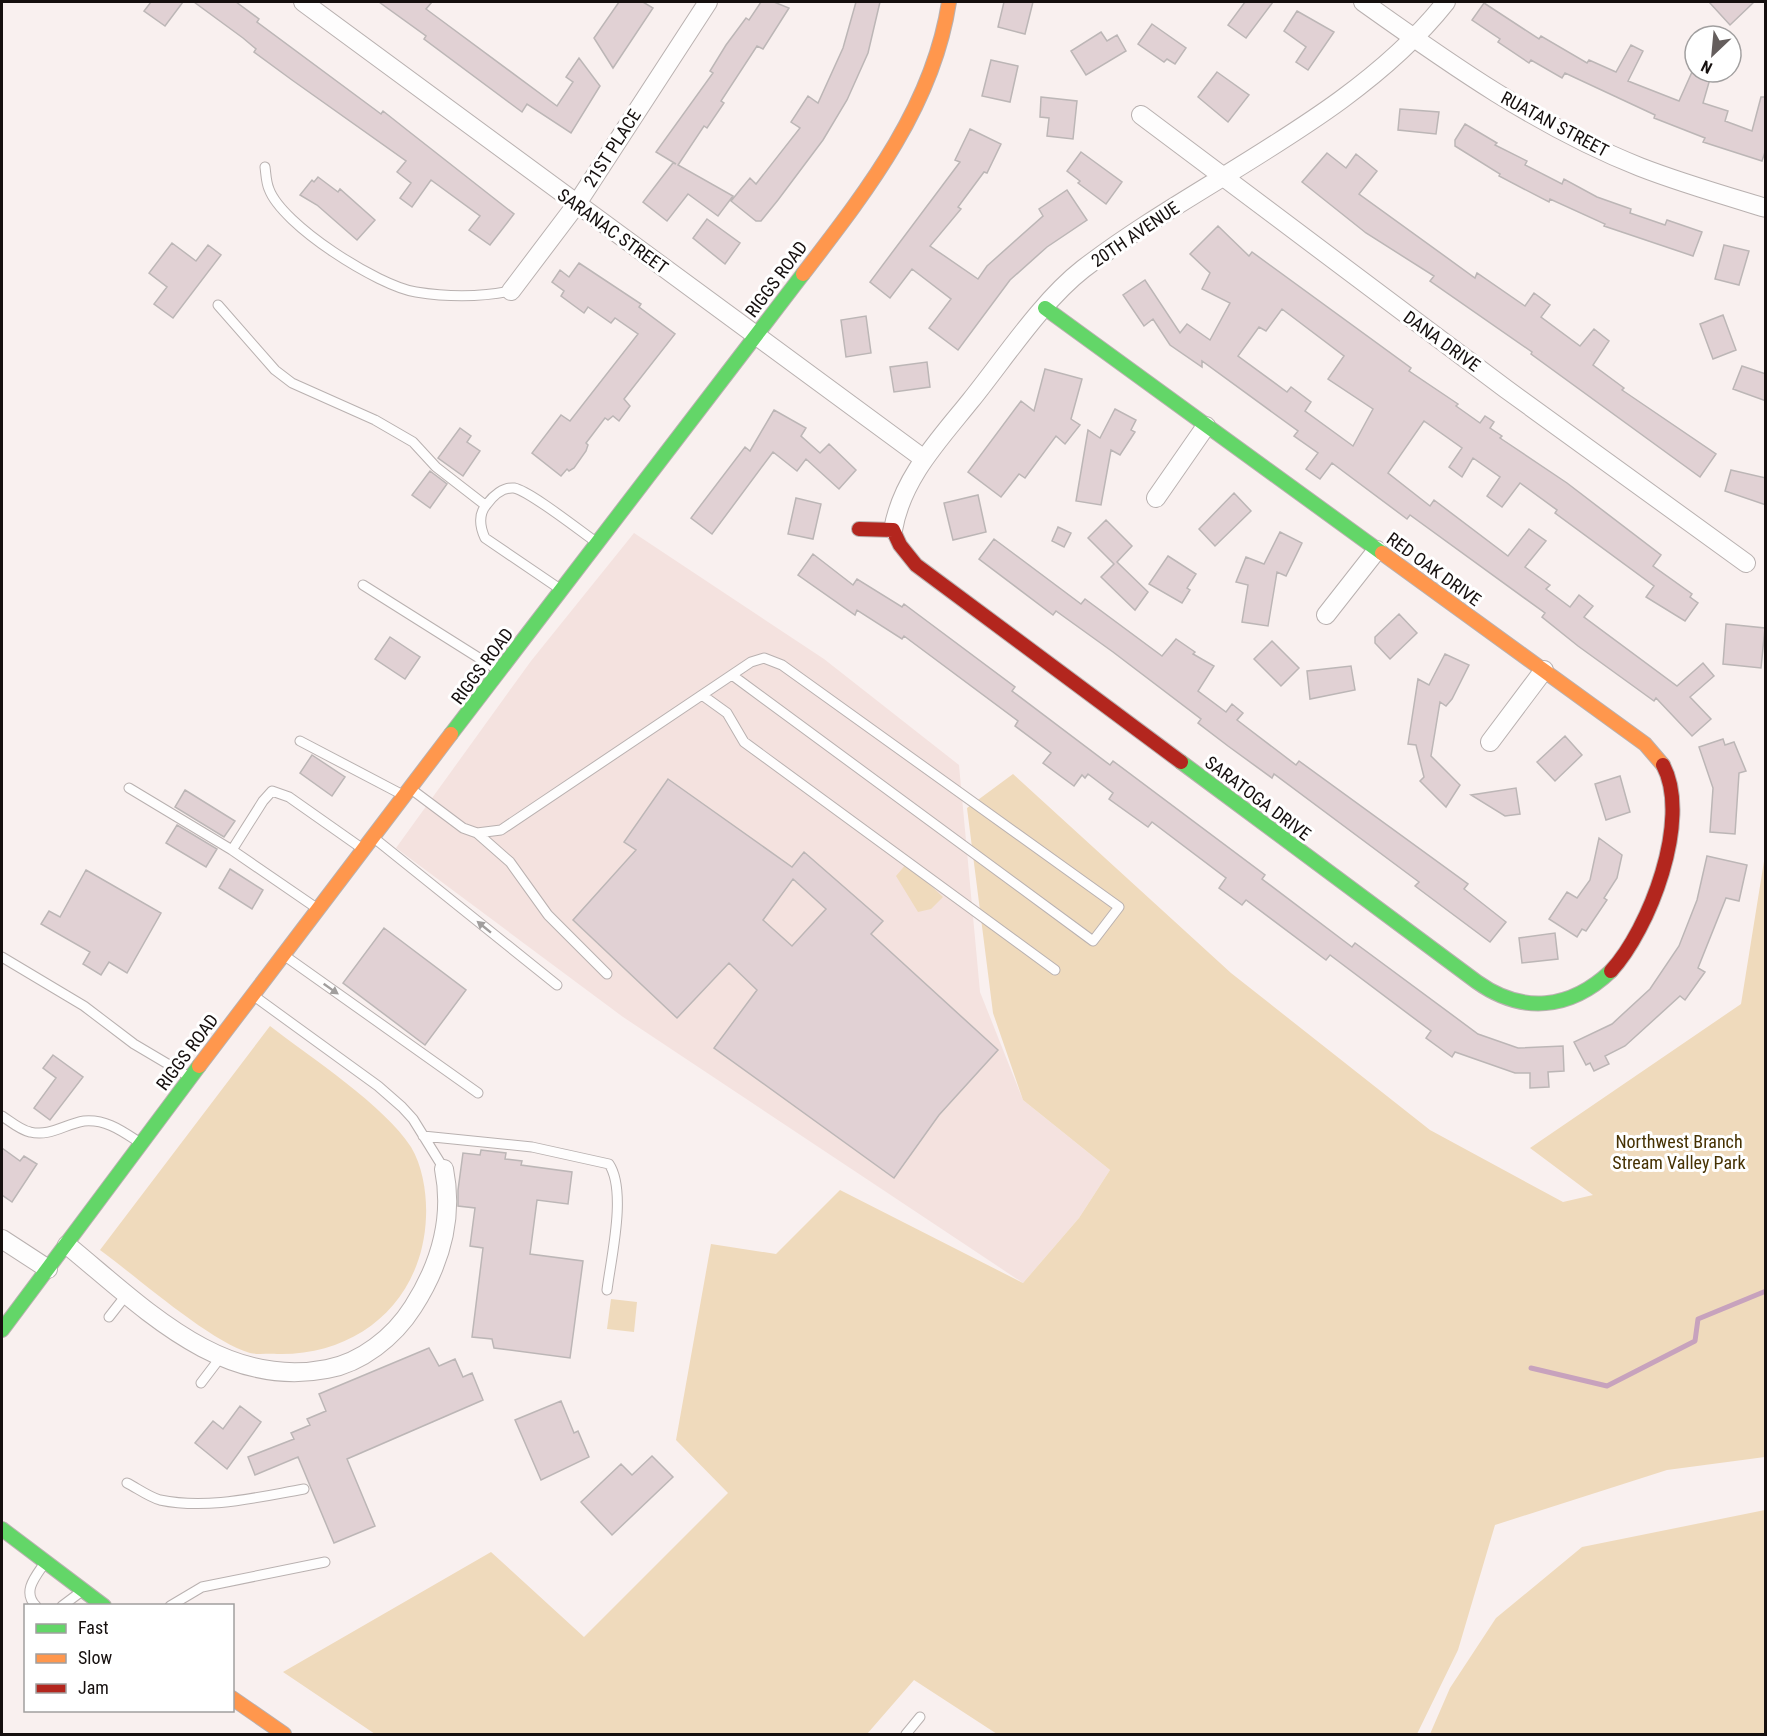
<svg xmlns="http://www.w3.org/2000/svg" width="1767" height="1736" viewBox="0 0 1767 1736" font-family="'Roboto Condensed',sans-serif">
<rect width="100%" height="100%" fill="#f9f0ef"/>
<path fill="#f4e2df" d="M634 533 824 659 959 765 980 992 1023 1100 1110 1170 1079 1218 1023 1283 623 1017 396 848 531 661Z"/>
<path fill="#efdabc" d="M1013 774 1231 973 1430 1130 1563 1202 1593 1195 1530 1148 1741 1004 1765 855V1457L1667 1470 1495 1525 1458 1650 1417 1734H997L914 1680 867 1734H375L283 1672 491 1552 584 1637 728 1493 676 1440 711 1244 776 1254 840 1190 1023 1283 1079 1218 1110 1170 1023 1100 993 1013 967 808Z
M907 863 943 897 931 909 918 912 896 876Z
M270 1026C310 1057 385 1106 411 1147 423 1167 427 1195 426 1217 423 1300 359 1356 277 1354 269 1353 258 1355 250 1353 209 1341 137 1277 100 1250Z
M611 1299 637 1302 634 1332 607 1329Z
M1765 1510V1734H1430L1450 1688 1496 1618 1582 1547Z"/>
<g fill="none" stroke-linecap="round" stroke-linejoin="round">
<path stroke="#c7a2bd" stroke-width="5" d="M1531 1368 1607 1386 1695 1341 1698 1319 1766 1291"/>
</g>
<path fill="#e1d1d4" stroke="#bcb6b6" stroke-width="1.5" fill-rule="evenodd" d="M151 2H183L165 26 144 11Z
M194 2H236L259 19 257 22 381 114 383 111 407 130 514 214 490 245 469 230 480 216 431 180 412 207 400 198 411 183 397 172 406 161 292 80 254 52 256 49 243 38Z
M379 2H432L426 9 557 106 573 82 566 77 579 58 600 86 571 133 527 104 522 112 424 39 426 36Z
M619 2H643L653 8 613 68 594 38Z
M761 2H774L789 8 763 49 757 46 721 101 724 103 707 128 704 126 678 165 733 196 718 216 688 194 667 221 643 202 673 163 676 164 656 152 713 73 710 71 726 45 746 18 749 20Z
M856 2H880L868 53 847 100 823 140 778 200 761 221H756L731 201 750 178 756 184 800 128 791 122 808 96 818 103 843 48Z
M1004 2H1033L1025 34 998 27Z
M1245 2H1273L1246 38 1228 25Z
M1709 2H1754L1730 25Z
M1484 3 1539 39 1541 36 1587 63 1589 60 1616 72 1631 45 1643 51 1628 81 1679 101 1692 72H1712L1703 103 1728 111 1725 121 1752 131 1761 97H1766V149L1762 161 1703 142 1705 138 1654 118 1655 115 1565 73 1562 78 1531 60 1529 63 1498 42 1500 39 1472 20Z
M1297 11 1334 32 1308 70 1296 62 1306 47 1284 31Z
M1152 24 1186 48 1175 64 1167 59 1164 62 1138 44Z
M1101 32 1107 41 1117 35 1126 51 1086 75 1071 51Z
M991 60 1018 66 1010 102 982 96Z
M1217 72 1249 95 1228 122 1198 97Z
M1041 97 1077 101 1073 139 1047 136 1049 118 1040 117Z
M1400 109 1439 112 1436 134 1398 130Z
M1465 124 1497 143 1495 145 1527 161 1525 165 1562 184 1564 179 1597 197 1631 209 1630 213 1665 225 1667 220 1702 232 1693 256 1604 226 1605 224 1550 199 1549 202 1499 176 1500 174 1455 146V140Z
M970 129 1001 144 987 173 984 172 958 207 961 209 930 246 978 279 987 266 1043 216 1039 209 1067 190 1087 220 1047 247 1010 280 958 350 929 328 951 299 912 269 890 298 870 282 960 162 955 160Z
M1081 152 1122 182 1106 204 1078 183 1080 181 1067 171Z
M1327 153 1346 168 1356 154 1377 171 1359 194 1475 278 1477 273 1525 306 1534 293 1550 305 1541 317 1580 346 1594 329 1609 341 1593 365 1624 388 1622 390 1716 454 1700 477 1531 354 1532 352 1430 281 1434 276 1366 233 1302 182Z
M318 177 338 192 340 189 375 220 357 240 317 205 300 195 312 180 314 182Z
M707 219 740 243 725 264 693 238Z
M1218 226 1249 256 1252 252 1411 368 1409 371 1458 404 1456 406 1480 423 1485 416 1494 422 1490 428 1502 436 1500 438 1567 483 1661 555 1653 566 1692 594 1690 597 1698 603 1685 621 1646 597 1654 586 1555 513 1557 510 1520 483 1502 507 1487 496 1500 477 1473 458 1462 477 1449 467 1462 448 1424 421 1388 473 1430 506 1434 500 1508 556 1529 529 1546 541 1525 567 1550 585 1546 589 1570 607 1579 595 1593 606 1584 617 1677 686 1703 663 1714 676 1690 697 1711 719 1692 736 1656 698 1654 701 1578 646 1542 617 1545 613 1410 515 1407 519 1332 463 1320 479 1306 469 1318 453 1294 436 1298 431 1202 361V367L1170 345 1153 319 1144 326 1123 295 1145 280 1180 333 1187 324 1210 340 1230 303 1202 289 1210 273 1190 254ZM1282 309 1344 356 1328 379 1373 409 1353 446 1305 411 1311 402 1291 387 1287 392 1238 356 1259 327 1266 331Z
M172 243 196 261 208 245 221 255 173 318 154 304 167 287 149 273Z
M1724 245 1749 251 1739 285 1715 279Z
M579 263 641 304 639 307 675 334 624 399 630 406 619 421 613 416 608 420 605 418 586 443 588 445 586 451 574 468 569 471 567 469 561 476 532 453 561 415 570 421 638 334 615 318 611 323 588 307 584 313 561 296 564 291 552 282 560 270 569 277Z
M1723 315 1736 350 1713 359 1700 324Z
M866 316 871 353 846 357 841 320Z
M927 362 930 387 894 392 890 367Z
M1742 366 1766 374V401L1733 389Z
M1045 369 1082 379 1071 419 1080 425 1065 444 1056 436 1025 478 1019 474 1001 497 968 472 1021 401 1034 411Z
M1115 409 1136 420 1131 430 1135 432 1120 455 1111 450 1101 505 1076 501 1088 430 1100 438Z
M774 410 806 428 801 436 820 453 829 444 856 470 839 489 806 459 797 471 773 452 712 534 691 518 745 447 750 451Z
M460 428 471 436 467 442 480 451 463 476 438 458Z
M1731 470 1766 478V505L1725 491Z
M430 471 447 484 430 508 412 495Z
M1234 493 1251 511 1215 546 1199 529Z
M978 495 986 532 953 540 944 503Z
M796 498 821 504 813 539 788 534Z
M1106 520 1132 546 1117 562 1148 592 1135 610 1101 577 1114 564 1088 538Z
M1058 527 1071 533 1064 547 1052 541Z
M1280 532 1302 543 1286 576 1277 572 1268 626 1242 622 1248 585 1236 582 1246 557 1264 564Z
M994 539 1081 604 1085 599 1162 656 1176 639 1195 652 1193 654 1214 666 1198 691 1226 712 1232 704 1243 713 1237 720 1296 765 1299 761 1468 884 1464 889 1506 922 1490 942 1415 886 1419 882 1274 774 1272 778 1228 746 1198 723 1201 719 1113 652 1056 611 1053 615 979 559Z
M813 554 853 585 857 579 902 607 904 604 1015 687 1012 691 1110 765 1113 761 1265 875 1262 879 1352 947 1355 943 1478 1034 1518 1048 1563 1046 1564 1071 1548 1072 1549 1087 1530 1088V1073H1515L1455 1052 1452 1057 1426 1038 1431 1031 1330 955 1326 960 1246 900 1242 905 1219 888 1226 878 1152 822 1148 827 1109 799 1113 793 1088 774 1085 778 1082 775 1074 786 1043 763 1051 753 1015 726 1018 721 904 636 902 639 857 610 855 615 798 575Z
M1168 556 1196 574 1187 588 1190 590 1182 603 1149 584Z
M1399 614 1417 633 1390 659 1375 643V637Z
M1726 624 1765 628 1761 668 1723 664Z
M390 637 420 657 405 679 375 659Z
M1272 641 1299 668 1281 686 1254 659Z
M1445 654 1469 665 1452 699 1446 706 1440 702 1431 756 1460 785 1446 807 1420 781 1424 777 1416 745 1408 744 1418 679 1429 685Z
M1351 666 1355 690 1310 699 1307 671Z
M1565 736 1582 755 1555 781 1537 762Z
M1723 739 1725 745 1734 742 1746 771 1739 773 1735 834 1710 832 1713 788 1699 747Z
M312 755 345 777 332 796 300 773Z
M1620 776 1630 812 1606 820 1595 784Z
M668 779 792 867 804 852 883 921 871 934 998 1050 939 1115 894 1178 714 1048 757 990 729 963 677 1018 573 920 636 850 624 842ZM793 879 826 909 792 946 763 920Z
M1516 788 1520 814 1505 816 1471 795Z
M185 790 235 821 224 837 175 807Z
M177 825 217 849 206 867 166 843Z
M1599 838 1622 855 1617 878 1604 898 1607 900 1586 931 1582 929 1577 937 1549 919 1567 892 1577 898 1590 880Z
M1707 856 1747 865 1739 901 1726 898 1698 968 1705 972 1685 1000 1680 996 1625 1046 1605 1056 1609 1064 1594 1071 1590 1063 1586 1065 1574 1042 1612 1024 1650 989 1679 946 1697 900Z
M230 869 263 890 252 909 219 888Z
M86 870 161 913 127 973 109 962 101 975 83 964 90 952 41 924 49 911 60 917Z
M384 928 466 990 425 1045 343 983Z
M1555 933 1558 959 1522 963 1519 938Z
M53 1055 83 1077 50 1120 34 1108 56 1078 43 1068Z
M2 1148 20 1161 24 1156 37 1164 12 1202 2 1195Z
M481 1150 506 1153 505 1159 522 1161 521 1165 572 1172 568 1204 537 1200 530 1254 583 1261 570 1358 494 1348 492 1339 472 1337 483 1248 470 1246 475 1208 458 1206V1190L463 1153 480 1155Z
M429 1348 439 1366 455 1359 463 1377 472 1373 483 1400 347 1459 375 1526 334 1543 298 1457 255 1475 248 1457 294 1439 291 1433 310 1425 307 1419 326 1411 319 1394Z
M561 1401 574 1433 578 1431 589 1457 541 1480 515 1420Z
M240 1406 261 1422 227 1469 195 1443 213 1421 223 1429Z
M652 1456 673 1477 612 1535 581 1502 621 1464 632 1475Z"/>
<g fill="none" stroke-linecap="round" stroke-linejoin="round">
<g stroke="#b9b1b0" stroke-width="11">
<path id="lane" d="M265 167C266 174 266 182 269 189 282 225 378 286 416 292 447 297 481 297 511 291
M218 305 275 370 292 383 375 420 413 442 436 467 485 505
M363 585 498 670
M560 589 485 538C480 527 478 514 487 504 493 496 503 487 514 488 530 491 580 531 596 542
M702 695 727 713 744 742 1055 970
M300 741 401 794
M129 788 232 850
M411 789 463 828 477 833 501 830 751 662 764 658 782 665 1119 907 1093 941 732 675
M477 833 510 862 548 915 607 974
M374 838 557 985
M315 907 232 850 263 801 272 791 289 797 360 847
M285 956 478 1093
M2 957 84 1006 134 1044 188 1076
M254 996 378 1086 402 1107 413 1119 444 1169
M2 1116C10 1121 20 1130 30 1132 50 1137 65 1124 84 1121 106 1119 122 1131 139 1142
M423 1136 532 1147 609 1164C627 1191 611 1258 607 1290
M109 1317 127 1294
M201 1383 220 1358
M127 1483C137 1488 149 1497 160 1500 208 1510 258 1497 304 1489
M36 1606C22 1592 35 1577 44 1564
M62 1606 82 1591
M170 1606 202 1587 325 1562
M906 1734 920 1717"/>
</g>
<g stroke="#b9b1b0" stroke-width="20">
<path id="street" d="M303 2 924 459
M1363 2C1450 64 1539 127 1640 167 1681 183 1723 195 1766 208
M1141 115 1506 389 1746 563
M511 291 576 205 708 2
M1156 498 1206 426
M893 530C902 478 939 440 971 400 1004 359 1042 301 1083 269 1199 180 1355 117 1446 2
M1326 615 1377 550
M1490 742 1544 670
M2 1239 48 1269
M67 1245C142 1306 221 1390 327 1369 361 1363 394 1337 413 1307 440 1265 454 1219 444 1169"/>
</g>
<g stroke="#b9b1b0" stroke-width="16">
<path id="fast" d="M1045 308 1382 553
M451 734 803 274
M1181 762 1477 982C1522 1014 1570 1010 1611 971
M2 1330 199 1066
M2 1529 104 1606"/>
</g>
<g stroke="#b9b1b0" stroke-width="16">
<path id="slow" d="M803 274C866 192 933 107 949 2
M1382 553 1645 744 1663 765
M199 1066 451 734
M232 1698 284 1734"/>
</g>
<g stroke="#b9b1b0" stroke-width="16">
<path id="jam" d="M859 529 893 530 900 545 916 565 1181 762
M1611 971C1649 930 1692 819 1663 765"/>
</g>
<use href="#lane" stroke="#fefdfd" stroke-width="9"/>
<use href="#street" stroke="#fefdfd" stroke-width="18"/>
<use href="#fast" stroke="#63d668" stroke-width="14"/>
<use href="#slow" stroke="#ff974d" stroke-width="14"/>
<use href="#jam" stroke="#b3261e" stroke-width="14"/>
</g>
<defs><path id="oneway-solid" d="M-6-.8H1V-3.2L6.5 0L1 3.2V.8H-6Z" transform="scale(1.5)"/></defs>
<g fill="#a19e9d">
<use href="#oneway-solid" transform="translate(484 927) rotate(-141)"/>
<use href="#oneway-solid" transform="translate(331 989) rotate(35)"/>
</g>
<g text-anchor="middle" dominant-baseline="central" stroke-width="6" stroke-linejoin="round" paint-order="stroke">
<g font-size="18" fill="#150f0e" stroke="#fff">
<text transform="translate(1555 124) rotate(28)">RUATAN STREET</text>
<text transform="translate(612 148) rotate(-57)">21ST PLACE</text>
<text transform="translate(613 231) rotate(36)">SARANAC STREET</text>
<text transform="translate(1135 234) rotate(-34)">20TH AVENUE</text>
<text transform="translate(776 279) rotate(-53)">RIGGS ROAD</text>
<text transform="translate(1442 341) rotate(36)">DANA DRIVE</text>
<text transform="translate(1434 569) rotate(36)">RED OAK DRIVE</text>
<text transform="translate(482 666) rotate(-53)">RIGGS ROAD</text>
<text transform="translate(1258 798) rotate(37)">SARATOGA DRIVE</text>
<text transform="translate(187 1052) rotate(-53)">RIGGS ROAD</text>
</g>
<g font-size="18" fill="#453102" stroke="#fff">
<text x="1679" y="1141">Northwest Branch<tspan x="1679" dy="21">Stream Valley Park</tspan></text>
</g>
</g>
<rect width="1767" height="1736" fill="none" stroke="#150f0e" stroke-width="6"/>
<rect x="24" y="1604" width="210" height="108" fill="#ffffff" stroke="#a19f9f" stroke-width="1.5"/>
<rect x="36" y="1624" width="30" height="9" fill="#63d668" stroke="#a19f9f" stroke-width="1.5"/>
<text x="78" y="1634" font-size="18" fill="#150f0e">Fast</text>
<rect x="36" y="1654" width="30" height="9" fill="#ff974d" stroke="#a19f9f" stroke-width="1.5"/>
<text x="78" y="1664" font-size="18" fill="#150f0e">Slow</text>
<rect x="36" y="1684" width="30" height="9" fill="#b3261e" stroke="#a19f9f" stroke-width="1.5"/>
<text x="78" y="1694" font-size="18" fill="#150f0e">Jam</text>
<g transform="translate(1713 54) rotate(206)"><circle r="28" fill="#ffffff" stroke="#a19f9f" stroke-width="1.5"/>
<path d="M0-4.5L10 22L0 15L-10 22Z" fill="#655e5d"/>
<text y="-9" font-size="16" font-weight="bold" text-anchor="middle" fill="#150f0e">N</text>
</g>
</svg>
